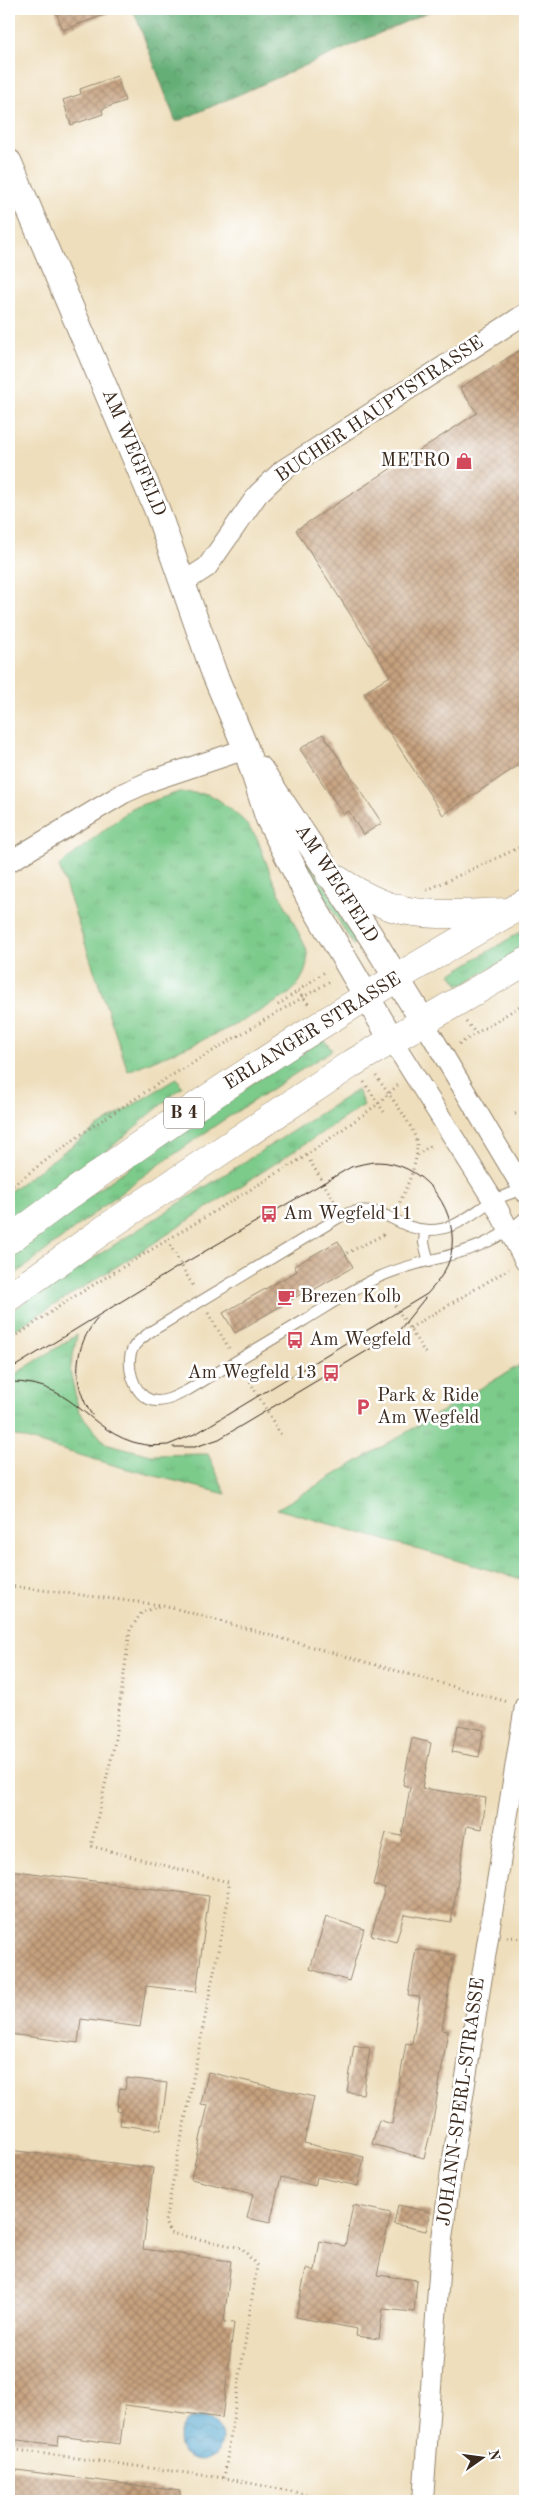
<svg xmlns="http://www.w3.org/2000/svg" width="534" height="2510" viewBox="0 0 534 2510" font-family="'Old Standard TT',serif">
<defs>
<pattern id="grass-tufts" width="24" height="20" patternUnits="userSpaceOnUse" patternTransform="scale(1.25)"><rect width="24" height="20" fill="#7ccb8b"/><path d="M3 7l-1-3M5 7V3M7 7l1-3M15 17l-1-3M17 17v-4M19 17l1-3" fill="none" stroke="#6cae78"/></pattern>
<pattern id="forest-crowns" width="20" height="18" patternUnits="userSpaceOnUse" patternTransform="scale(1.25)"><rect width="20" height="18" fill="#65af77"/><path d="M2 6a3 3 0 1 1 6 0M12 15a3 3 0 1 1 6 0" fill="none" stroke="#548f61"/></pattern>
<pattern id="water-waves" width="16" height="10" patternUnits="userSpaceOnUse" patternTransform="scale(1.25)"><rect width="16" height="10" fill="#53a6ce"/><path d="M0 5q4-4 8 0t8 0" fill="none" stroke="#4687a7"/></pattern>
<pattern id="building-cross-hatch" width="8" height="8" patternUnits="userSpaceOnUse" patternTransform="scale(1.25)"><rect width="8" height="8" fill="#c6a17e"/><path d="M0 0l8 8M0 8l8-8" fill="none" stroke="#a28367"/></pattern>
</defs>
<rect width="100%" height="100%" fill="#fff"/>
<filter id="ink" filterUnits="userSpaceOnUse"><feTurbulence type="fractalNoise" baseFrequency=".02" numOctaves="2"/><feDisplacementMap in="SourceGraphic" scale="10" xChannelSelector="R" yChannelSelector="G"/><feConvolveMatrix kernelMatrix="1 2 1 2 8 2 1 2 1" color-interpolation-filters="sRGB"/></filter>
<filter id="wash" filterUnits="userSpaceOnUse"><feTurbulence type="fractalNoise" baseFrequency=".0096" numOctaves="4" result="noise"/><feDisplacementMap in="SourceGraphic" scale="20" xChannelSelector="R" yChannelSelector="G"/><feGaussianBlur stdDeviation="1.12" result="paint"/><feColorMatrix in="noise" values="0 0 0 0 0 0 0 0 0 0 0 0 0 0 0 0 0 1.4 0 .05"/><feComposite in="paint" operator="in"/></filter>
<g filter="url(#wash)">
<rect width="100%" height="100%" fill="#eedebc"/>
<path fill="url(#grass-tufts)" stroke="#5c7a54" d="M179 792 207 794 219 800 243 820 257 838 272 878 306 948C310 964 304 978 293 990 287 997 275 1002 267 1007 223 1034 175 1051 128 1071L59 866 132 808Z
M309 862 361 940 353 945 306 865Z
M525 929V948L464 984 459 985 451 974Z
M323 1039 332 1050 219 1123 136 1181 9 1279V1253L209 1111Z
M177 1078 182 1087 94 1162 9 1225V1192L96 1128Z
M357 1090 364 1105 148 1247 9 1333V1312Z
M77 1335 70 1371 79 1412 105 1443 151 1455 208 1454 226 1494 120 1467 9 1434V1378Z
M525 1362V1580L277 1509Z"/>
<path fill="url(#forest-crowns)" stroke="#506c4a" d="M133 9H435L176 122Z"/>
<path fill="url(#water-waves)" stroke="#476876" d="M178 2439a22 22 0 1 1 44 0a22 22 0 1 1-44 0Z"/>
<g id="blocks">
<path fill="url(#building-cross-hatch)" d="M55 9H115V11L63 30Z
M117 76 125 101 102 109 103 114 71 125 63 100 81 94 80 89Z
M525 347V761L443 815 364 693 390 676 296 530 477 413 460 388Z
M323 734 382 823 363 835 349 811 343 814 300 749Z
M338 1241 353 1267 310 1292 308 1290 235 1333 223 1313 297 1271 294 1266Z
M458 1725 484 1730 479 1757 452 1752Z
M412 1738 431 1743 422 1788 486 1798 482 1829 467 1826 451 1922 404 1914 396 1942 371 1935 385 1888 373 1885 386 1833 402 1836 410 1787 403 1785Z
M9 1870 209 1896 196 1992 146 1986 140 2027 81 2019 78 2043 9 2034Z
M326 1917 364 1929 349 1981 310 1969Z
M416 1949 454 1955 442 2030 448 2031 432 2127 424 2158 372 2144 379 2120 392 2124 406 2043 412 2044 420 1997 408 1996Z
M354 2045 370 2048 363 2094 347 2092Z
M208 2072 314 2097 304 2143 364 2157 358 2186 317 2177 315 2186 281 2177 270 2223 247 2218 253 2194 191 2179 208 2105 201 2104Z
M127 2078 167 2083 161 2130 120 2125 122 2112 117 2111 120 2088 125 2089Z
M9 2150 153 2168 143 2249 231 2261 224 2322 234 2323 222 2418 125 2405 120 2444 59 2436 58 2445 9 2439Z
M353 2205 391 2213 377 2275 417 2280 414 2312 383 2309 379 2339 356 2336 357 2329 296 2317 306 2269 315 2271 320 2241 345 2246Z
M398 2205 430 2212 426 2231 394 2224Z
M9 2469 180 2491V2501H9Z"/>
</g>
</g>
<g filter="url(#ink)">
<use href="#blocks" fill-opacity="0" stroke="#94846d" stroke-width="1"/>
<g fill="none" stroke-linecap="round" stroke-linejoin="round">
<g stroke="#94846d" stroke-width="12">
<path id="service" d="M524 1189C513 1193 501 1196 492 1201 471 1214 455 1230 430 1230 393 1230 384 1199 343 1215L150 1332C144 1337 137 1341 133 1348 125 1364 133 1394 151 1400 163 1404 178 1395 188 1390 226 1367 265 1344 303 1321 328 1306 352 1289 379 1277 431 1254 478 1259 525 1217
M425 1230 424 1243 429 1262"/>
</g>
<g stroke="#94846d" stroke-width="22">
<path id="minor" d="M184 582 207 567 258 494 283 470 525 314
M9 862 124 793 153 780 246 749
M423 1021 525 1192
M392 1040 493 1200 525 1261
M423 2501 441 2246 451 2171 525 1706"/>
</g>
<g stroke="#94846d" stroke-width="27">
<path id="tertiary" d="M9 162 157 510 214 673 246 749 268 818 309 898 392 1040
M260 769 370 935 423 1021"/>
</g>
<g stroke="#94846d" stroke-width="29">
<path id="primary" d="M330 875C350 888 371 901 395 908 430 918 470 913 506 912
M9 1240C173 1116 346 1004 525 903
M9 1297 112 1224 351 1064 525 962"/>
</g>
<path stroke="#94846d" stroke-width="3" stroke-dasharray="1 4" stroke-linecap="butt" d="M427 890 525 845
M298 991 309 1005
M278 1005 326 971
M466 1022 476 1033
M459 1044 525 1003
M376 1076C387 1093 415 1125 417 1145 418 1165 405 1189 398 1207
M364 1082 386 1115
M515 1114 525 1112
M417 1155 430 1146
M310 1161 336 1204
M9 1188 87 1130 164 1080 332 980
M170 1245 194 1288
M347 1253 387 1233
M387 1293 425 1353
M208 1313 229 1348
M410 1328 509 1269
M9 1341 67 1301 304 1157 378 1104 398 1085
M245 1373 282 1437
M9 1586 162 1605
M507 1937 525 1938
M9 2449 224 2478 340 2501
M224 2478 257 2266 242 2248 170 2233 165 2222 228 1900V1882L91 1846 114 1746 130 1630 142 1612 163 1605 508 1702"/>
<use href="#service" stroke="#fff" stroke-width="10"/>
<use href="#minor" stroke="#fff" stroke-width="20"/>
<use href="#tertiary" stroke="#fff" stroke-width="25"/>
<use href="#primary" stroke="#fff" stroke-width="28"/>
<path stroke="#3b2a1e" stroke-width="1" d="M9 1370 181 1265 351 1167C359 1165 368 1162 377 1162 421 1162 456 1205 452 1247 451 1265 439 1281 427 1294L197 1433 168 1445 149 1446
M9 1382C80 1380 89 1442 155 1446
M92 1415C71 1384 73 1346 98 1318
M173 1447H195L219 1439 397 1333 425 1298"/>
</g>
</g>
<defs>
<g id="shop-bare" transform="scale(1.35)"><path d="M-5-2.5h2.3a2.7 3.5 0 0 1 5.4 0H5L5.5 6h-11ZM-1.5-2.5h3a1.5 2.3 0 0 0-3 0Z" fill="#d1495b" stroke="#fff" stroke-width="2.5" paint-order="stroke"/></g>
<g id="bus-bare" transform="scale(1.35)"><path d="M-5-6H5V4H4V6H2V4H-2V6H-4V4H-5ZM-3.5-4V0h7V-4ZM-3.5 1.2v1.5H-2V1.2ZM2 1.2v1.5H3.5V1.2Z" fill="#d1495b" stroke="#fff" stroke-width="2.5" paint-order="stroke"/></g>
<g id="cafe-bare" transform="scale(1.35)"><path d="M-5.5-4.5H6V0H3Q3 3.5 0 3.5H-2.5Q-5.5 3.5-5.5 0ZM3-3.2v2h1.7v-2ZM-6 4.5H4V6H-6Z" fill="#d1495b" stroke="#fff" stroke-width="2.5" paint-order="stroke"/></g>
<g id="parking-bare" transform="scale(1.35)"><path d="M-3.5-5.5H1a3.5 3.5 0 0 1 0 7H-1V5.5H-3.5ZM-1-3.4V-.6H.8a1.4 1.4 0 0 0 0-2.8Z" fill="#d1495b" stroke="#fff" stroke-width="2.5" paint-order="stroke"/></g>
</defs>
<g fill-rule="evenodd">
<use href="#shop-bare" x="464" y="461"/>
<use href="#bus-bare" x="269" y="1214"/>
<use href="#cafe-bare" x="286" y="1297"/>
<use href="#bus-bare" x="295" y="1340"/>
<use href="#bus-bare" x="331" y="1373"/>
<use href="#parking-bare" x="363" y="1407"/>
</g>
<g text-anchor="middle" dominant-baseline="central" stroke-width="5" stroke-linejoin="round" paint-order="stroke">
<rect fill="#fff" stroke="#766a62" stroke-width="1" x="164" y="1097.5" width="40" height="31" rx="4"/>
<g font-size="18" font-weight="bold" fill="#3b2a1e">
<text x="184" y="1113">B 4</text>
</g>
<g font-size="19" fill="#3b2a1e" stroke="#fff">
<text transform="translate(380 410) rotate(-34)">BUCHER HAUPTSTRASSE</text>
<text transform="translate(133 453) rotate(67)">AM WEGFELD</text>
<text transform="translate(336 884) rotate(57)">AM WEGFELD</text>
<text transform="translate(313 1032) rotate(-32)">ERLANGER STRASSE</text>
<text transform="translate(462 2102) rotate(-82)">JOHANN-SPERL-STRASSE</text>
</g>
<g font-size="19" fill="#3b2a1e" stroke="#fff" text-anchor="start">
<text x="450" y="461" text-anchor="end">METRO</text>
<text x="283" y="1214">Am Wegfeld 11</text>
<text x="300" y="1297">Brezen Kolb</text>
<text x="309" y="1340">Am Wegfeld</text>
<text x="317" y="1373" text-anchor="end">Am Wegfeld 13</text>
<text x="377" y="1396">Park &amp; Ride<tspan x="377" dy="22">Am Wegfeld</tspan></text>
</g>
</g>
<rect width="534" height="2510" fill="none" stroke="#fff" stroke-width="30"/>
<g transform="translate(482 2458) rotate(76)" stroke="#ffffff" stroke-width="4" paint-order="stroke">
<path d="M0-4L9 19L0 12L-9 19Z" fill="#3b2a1e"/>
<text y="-8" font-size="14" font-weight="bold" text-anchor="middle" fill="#3b2a1e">N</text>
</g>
</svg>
